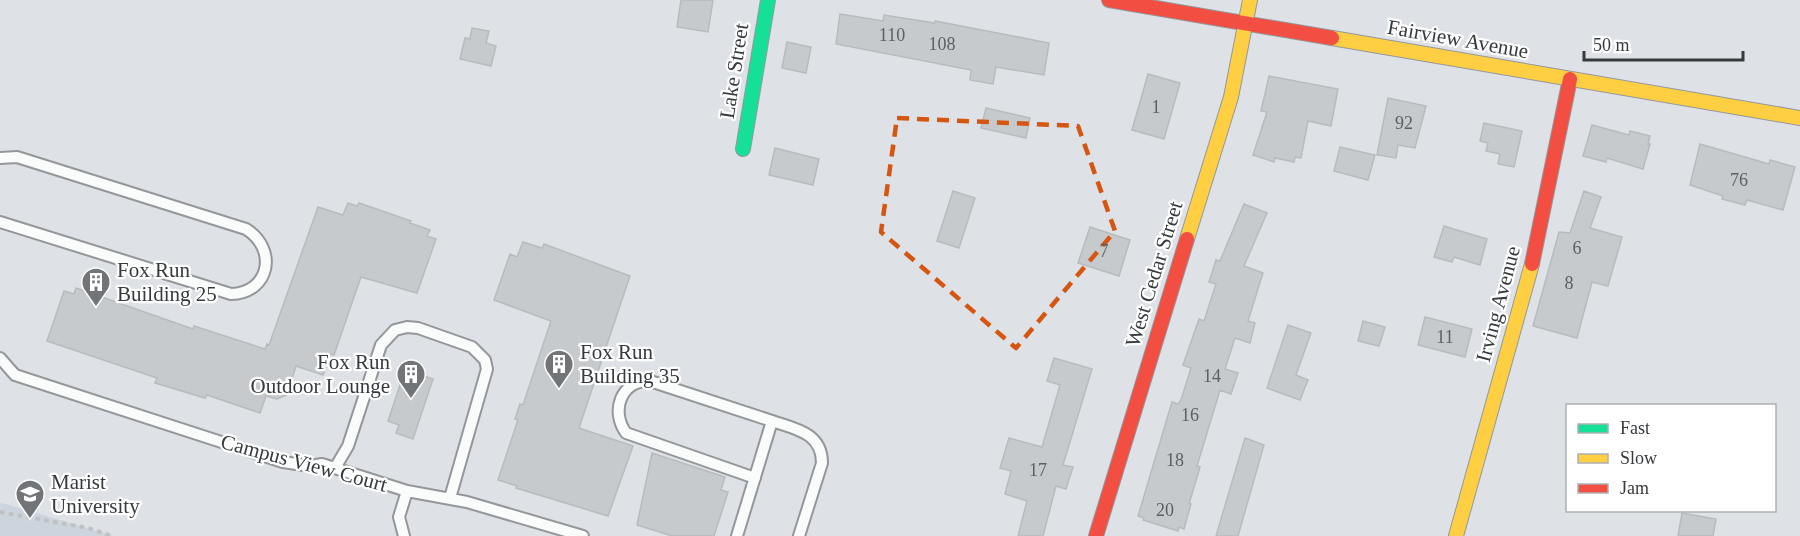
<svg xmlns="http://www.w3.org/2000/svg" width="1800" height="536" viewBox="0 0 1800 536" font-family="Georgia,serif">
<rect width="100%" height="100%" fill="#dee2e6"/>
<path fill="#ccd5de" d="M0 503 6 504 114 536H0Z"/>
<path fill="#c7cacc" stroke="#b8bbbe" stroke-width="1.5" d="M681 0H713L708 32 677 27Z
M840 14 883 21 884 15 935 23V21L1049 43 1044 75 996 67 993 84 970 80 971 70 836 44Z
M472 28 489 31 486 43 496 46 491 66 460 59 465 38 470 39Z
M787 42 811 47 806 73 782 68Z
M1148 74 1180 83 1164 139 1132 130Z
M1269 76 1338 89 1331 126 1308 121 1301 158 1295 157 1294 162 1275 158 1274 162 1253 155 1267 112 1261 111Z
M1388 98 1426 106 1415 148 1398 145 1396 158 1377 155Z
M986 108 1030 118 1026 138 981 128Z
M1484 123 1522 131 1514 167 1498 164 1500 154 1486 151 1488 143 1480 141Z
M1592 125 1629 135 1630 131 1650 136 1648 144H1650L1643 169 1607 158 1606 162 1583 156Z
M1700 144 1769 164 1770 160 1795 167 1783 210 1747 200 1745 205 1722 199 1723 196 1690 185Z
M1340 147 1375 155 1368 180 1334 171Z
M775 148 819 159 813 185 769 175Z
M953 191 975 198 959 248 937 241Z
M1584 191 1601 197 1590 228 1622 237 1608 286 1592 282 1577 338 1533 326 1559 232 1570 233Z
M348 203 357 206 359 203 411 221 410 223 430 230 427 236 436 239 417 293 361 277 334 355 330 354 323 375 296 366 287 395 277 399 266 396 260 413 207 395 205 398 155 383 157 378 47 341 64 291 74 294 76 288 193 329 194 326 265 349 267 344 269 345 318 207 343 215Z
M1244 204 1267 213 1244 266 1263 273 1248 321 1255 323 1250 343 1235 338 1225 369 1238 373 1231 394 1220 390 1197 466 1200 467 1189 504H1191L1184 529 1179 527 1178 531 1143 520 1144 518 1138 516 1172 402 1178 404 1181 400 1191 368 1183 365 1199 319 1204 321 1216 284 1209 282 1216 260 1220 261Z
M1444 226 1487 239 1480 265 1454 257 1452 262 1434 257Z
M1090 227 1130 240 1119 276 1078 263Z
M523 242 542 248 544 244 630 276 579 428 633 446 608 516 516 488 517 486 498 480 518 420 515 419 520 404 523 405 551 321 494 300 510 254 517 257Z
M1425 317 1472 329 1465 357 1418 345Z
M1363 321 1385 327 1379 346 1358 341Z
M1288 325 1311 333 1296 375 1308 380 1300 400 1267 388Z
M1054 358 1092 369 1063 465 1073 467 1066 489 1056 486 1043 536H1018L1027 501 1005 494 1011 471 1000 468 1009 438 1042 447 1060 385 1047 381Z
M405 370 433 379 413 439 396 433 399 425 388 421Z
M1245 438 1264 445 1238 536H1216Z
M652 453 725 477 721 490 728 492 714 536H672L637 525Z
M1682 513 1716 519 1713 536H1678Z"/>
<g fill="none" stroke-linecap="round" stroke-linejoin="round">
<g stroke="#94979a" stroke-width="14">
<path id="lane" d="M0 158 17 157 246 229C278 249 270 293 231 294L0 222
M0 358 15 375 283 462 310 466 322 464 407 491 467 502 583 536
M335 468 348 446 381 345 395 330 407 327 418 328 472 347 485 360 487 369 450 498
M755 478 626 433C610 411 621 380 650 381L772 421
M404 536 399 517 407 491
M737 536 772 421C796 429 822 433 822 463L799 536"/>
</g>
<g stroke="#94979a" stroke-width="16">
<path id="fast" d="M743 149 768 0"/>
</g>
<g stroke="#94979a" stroke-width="16">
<path id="slow" d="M1332 38 1800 118
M1187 239 1231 97 1250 0
M1456 536 1532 264"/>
</g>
<g stroke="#94979a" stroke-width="16">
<path id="jam" d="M1109 0 1332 38
M1532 264 1570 79
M1096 536 1187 239"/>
</g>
<path stroke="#c0c1c3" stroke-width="4" stroke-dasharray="4.5 4.5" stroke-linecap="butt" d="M0 512 88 528 112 536"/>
<use href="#lane" stroke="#fafbfb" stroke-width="10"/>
<use href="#fast" stroke="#16e098" stroke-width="14"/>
<use href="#slow" stroke="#ffcf43" stroke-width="14"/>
<use href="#jam" stroke="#f24e42" stroke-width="14"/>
</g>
<path fill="none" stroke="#d65611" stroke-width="4.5" stroke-dasharray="12 8" stroke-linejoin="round" d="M897 118 1078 126 1115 231 1016 348 881 232Z"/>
<defs>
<g id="building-pin" transform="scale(1.5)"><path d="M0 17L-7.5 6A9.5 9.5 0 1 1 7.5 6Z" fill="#717578" stroke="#fff"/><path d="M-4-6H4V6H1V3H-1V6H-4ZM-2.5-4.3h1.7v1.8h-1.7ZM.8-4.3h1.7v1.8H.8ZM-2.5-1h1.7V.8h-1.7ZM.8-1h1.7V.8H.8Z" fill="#fff"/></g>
<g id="university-pin" transform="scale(1.5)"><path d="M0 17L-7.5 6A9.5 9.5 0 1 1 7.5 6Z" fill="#717578" stroke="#fff"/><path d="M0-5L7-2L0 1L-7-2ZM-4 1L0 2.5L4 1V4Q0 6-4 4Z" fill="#fff"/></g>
</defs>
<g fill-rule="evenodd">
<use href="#building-pin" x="96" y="282"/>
<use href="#building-pin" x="559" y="364"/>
<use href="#building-pin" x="411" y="374"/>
<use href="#university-pin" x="30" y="494"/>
</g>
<g text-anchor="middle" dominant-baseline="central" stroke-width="4.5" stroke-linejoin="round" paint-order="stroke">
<g font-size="18" fill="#5c5f62">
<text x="892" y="35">110</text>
<text x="942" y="44">108</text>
<text x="1156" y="107">1</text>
<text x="1404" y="123">92</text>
<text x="1739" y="180">76</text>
<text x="1577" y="248">6</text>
<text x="1104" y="251">7</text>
<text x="1569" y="283">8</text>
<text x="1445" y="337">11</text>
<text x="1212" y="376">14</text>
<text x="1190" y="415">16</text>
<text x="1175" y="460">18</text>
<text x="1038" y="470">17</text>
<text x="1165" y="510">20</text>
</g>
<g font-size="21" fill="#373a3d" stroke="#fff">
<text transform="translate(1458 39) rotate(10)">Fairview Avenue</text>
<text transform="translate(734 71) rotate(-81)">Lake Street</text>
<text transform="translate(1154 274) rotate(-73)">West Cedar Street</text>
<text transform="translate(1498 304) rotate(-75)">Irving Avenue</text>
<text transform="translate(304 463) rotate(15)">Campus View Court</text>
</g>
<g font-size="21" fill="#373a3d" stroke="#fff" text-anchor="start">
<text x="117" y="270">Fox Run<tspan x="117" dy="24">Building 25</tspan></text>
<text x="580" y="352">Fox Run<tspan x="580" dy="24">Building 35</tspan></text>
<text x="390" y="362" text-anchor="end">Fox Run<tspan x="390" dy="24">Outdoor Lounge</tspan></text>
<text x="51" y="482">Marist<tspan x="51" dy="24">University</tspan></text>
</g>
</g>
<rect x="1566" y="404" width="210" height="108" fill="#ffffff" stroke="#afb0b1" stroke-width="1.5"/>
<rect x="1578" y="424" width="30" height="9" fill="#16e098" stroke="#afb0b1" stroke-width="1.5"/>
<text x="1620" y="434" font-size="18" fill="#373a3d">Fast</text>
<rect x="1578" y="454" width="30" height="9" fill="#ffcf43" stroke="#afb0b1" stroke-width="1.5"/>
<text x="1620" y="464" font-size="18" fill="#373a3d">Slow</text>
<rect x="1578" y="484" width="30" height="9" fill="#f24e42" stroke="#afb0b1" stroke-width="1.5"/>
<text x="1620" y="494" font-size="18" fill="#373a3d">Jam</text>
<path d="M1584 51v9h159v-9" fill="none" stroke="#373a3d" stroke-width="3"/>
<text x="1593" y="51" font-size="18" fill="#373a3d" stroke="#ffffff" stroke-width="4.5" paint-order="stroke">50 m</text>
</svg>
